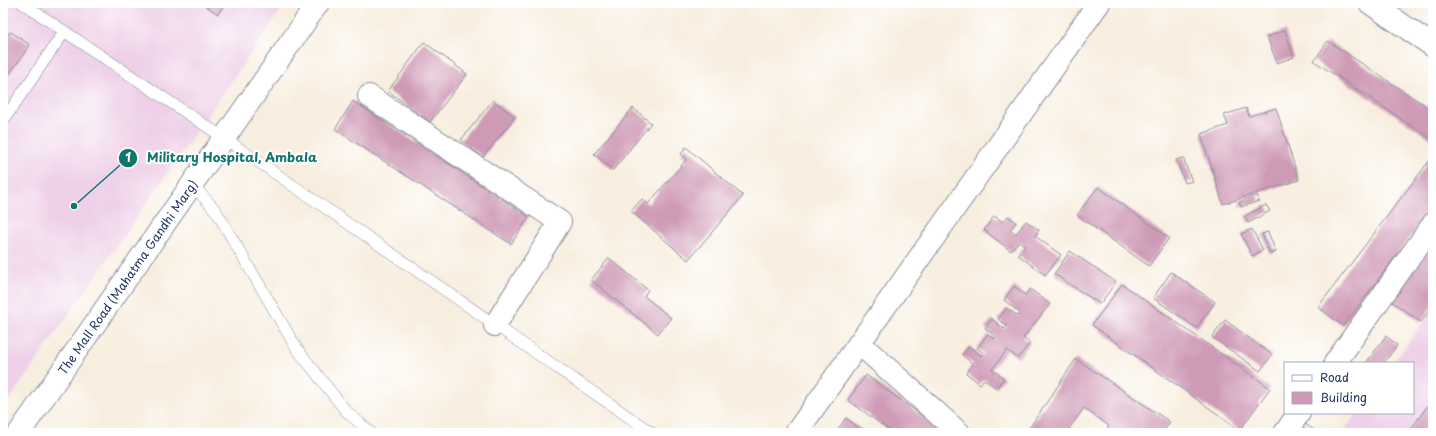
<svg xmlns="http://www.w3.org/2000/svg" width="1436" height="436" viewBox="0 0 1436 436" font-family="'Playpen Sans',sans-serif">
<rect width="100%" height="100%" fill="#fff"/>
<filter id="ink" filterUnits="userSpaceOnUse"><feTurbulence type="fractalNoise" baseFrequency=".025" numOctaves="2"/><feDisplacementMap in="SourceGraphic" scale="8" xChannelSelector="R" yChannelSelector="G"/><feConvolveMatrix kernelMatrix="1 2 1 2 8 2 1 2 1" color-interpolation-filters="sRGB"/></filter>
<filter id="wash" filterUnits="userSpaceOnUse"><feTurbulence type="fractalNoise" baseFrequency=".012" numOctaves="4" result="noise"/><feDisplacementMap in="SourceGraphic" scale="16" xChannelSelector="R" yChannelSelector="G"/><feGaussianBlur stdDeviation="0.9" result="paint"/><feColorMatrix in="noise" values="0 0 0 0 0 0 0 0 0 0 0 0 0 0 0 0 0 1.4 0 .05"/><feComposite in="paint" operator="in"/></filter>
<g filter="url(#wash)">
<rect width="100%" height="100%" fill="#f8eedf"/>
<path fill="#eed0e8" d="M3 3H286L3 409Z
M1433 309V433H1342L1357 413H1413V363H1393Z"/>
<g id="blocks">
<path fill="#cf9ab6" d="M201 3H225L218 14Z
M3 30 9 34 11 32 30 45 3 83Z
M1285 30 1294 57 1277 63 1267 37Z
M1328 41 1433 111V140L1314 61Z
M424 42 467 74 430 122 388 91Z
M493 100 515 117 483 157 461 140Z
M353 101 529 217 511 244 335 129Z
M633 108 651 123 613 170 594 154Z
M1246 108 1249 116 1276 108 1299 180 1223 204 1201 134 1228 125 1224 115Z
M686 147 743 196 688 260 631 211 642 199 648 204 687 159 681 154Z
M1433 156V207L1343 326 1318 307Z
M1183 158 1192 181 1185 183 1176 160Z
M1098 187 1169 238 1149 266 1077 215Z
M1257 195 1259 201 1241 207 1239 202Z
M1266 205 1270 211 1248 223 1245 216Z
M994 216 1003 222 1008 216 1016 222 1010 230 1016 234 1026 221 1039 230 1035 236 1061 255 1045 275 1018 255 1025 246 1019 241 1011 251 984 230Z
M1252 229 1263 250 1252 256 1241 234Z
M1268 232 1276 252 1270 254 1262 234Z
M1433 235V305L1421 322 1388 299Z
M1070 251 1116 282 1100 304 1054 274Z
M609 258 648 290 644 296 671 318 658 334 591 280Z
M1171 272 1215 302 1197 328 1153 298Z
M1122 284 1270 388 1240 430 1092 325Z
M1014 286 1025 295 1030 289 1050 304 1023 338 1030 343 1018 358 1007 350 992 369 1004 378 996 388 984 379 980 384 966 373 973 364 962 355 969 346 981 356 984 353 977 348 988 334 994 339 996 337 985 328 992 319 1004 329 1007 326 998 319 1007 308 1018 316 1020 313 1004 300Z
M1225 320 1272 355 1260 371 1212 337Z
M1386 336 1397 345 1384 363H1366Z
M1076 359 1170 422 1162 433H1104L1109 426 1084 408 1066 433H1026Z
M866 375 935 425 929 433H893L848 400Z
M1431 401 1433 403V433H1408Z
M846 418 866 433H835Z
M1300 420 1318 433H1290Z"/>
</g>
</g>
<g filter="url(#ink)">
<use href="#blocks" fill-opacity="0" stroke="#8a8e9e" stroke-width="1"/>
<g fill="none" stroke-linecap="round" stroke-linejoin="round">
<g stroke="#8a8e9e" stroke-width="12">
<path id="service" d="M22 3 224 138 652 433
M3 121 64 32
M192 184 216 211 297 349 346 411 371 433"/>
</g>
<g stroke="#8a8e9e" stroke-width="24">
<path id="minor" d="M1370 3 1433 46
M369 96 560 222 495 325
M859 343 959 433
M1335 363 1433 224
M796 433 1099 3
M1285 433 1299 413"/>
</g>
<g stroke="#8a8e9e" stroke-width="24">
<g id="tertiary">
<path id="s1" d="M19 433 318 3"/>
</g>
</g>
<use href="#service" stroke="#fff" stroke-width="11"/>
<use href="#minor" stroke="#fff" stroke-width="22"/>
<use href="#tertiary" stroke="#fff" stroke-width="22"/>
</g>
</g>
<g text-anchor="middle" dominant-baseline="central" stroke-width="4" stroke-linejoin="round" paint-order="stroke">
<g font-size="12" fill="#1b2f5e" stroke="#fff">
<text stroke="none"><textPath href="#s1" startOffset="190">The Mall Road (Mahatma Gandhi Marg)</textPath></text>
</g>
</g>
<path fill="none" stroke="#0f766e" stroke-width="1.5" d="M74 206L128 158"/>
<g fill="#0f766e" stroke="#fff" stroke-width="1.5">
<circle cx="74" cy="206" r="4"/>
<circle cx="128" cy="158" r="10"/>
</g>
<g font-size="12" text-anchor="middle" font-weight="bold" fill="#fff">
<text x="128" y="162">1</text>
</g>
<g font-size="13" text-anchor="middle" font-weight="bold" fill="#0f766e" stroke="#fff" stroke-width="4" stroke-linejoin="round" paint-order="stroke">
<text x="232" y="162">Military Hospital, Ambala</text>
</g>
<rect width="1436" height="436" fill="none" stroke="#fff" stroke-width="16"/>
<rect x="1284" y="362" width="130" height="52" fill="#ffffff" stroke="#a4acbf"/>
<rect x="1292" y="375" width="20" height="6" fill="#ffffff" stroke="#a4acbf"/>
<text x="1320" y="382" font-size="12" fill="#1b2f5e">Road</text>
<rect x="1292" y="392" width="20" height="12" fill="#cf9ab6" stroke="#a4acbf"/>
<text x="1320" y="402" font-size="12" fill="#1b2f5e">Building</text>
</svg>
